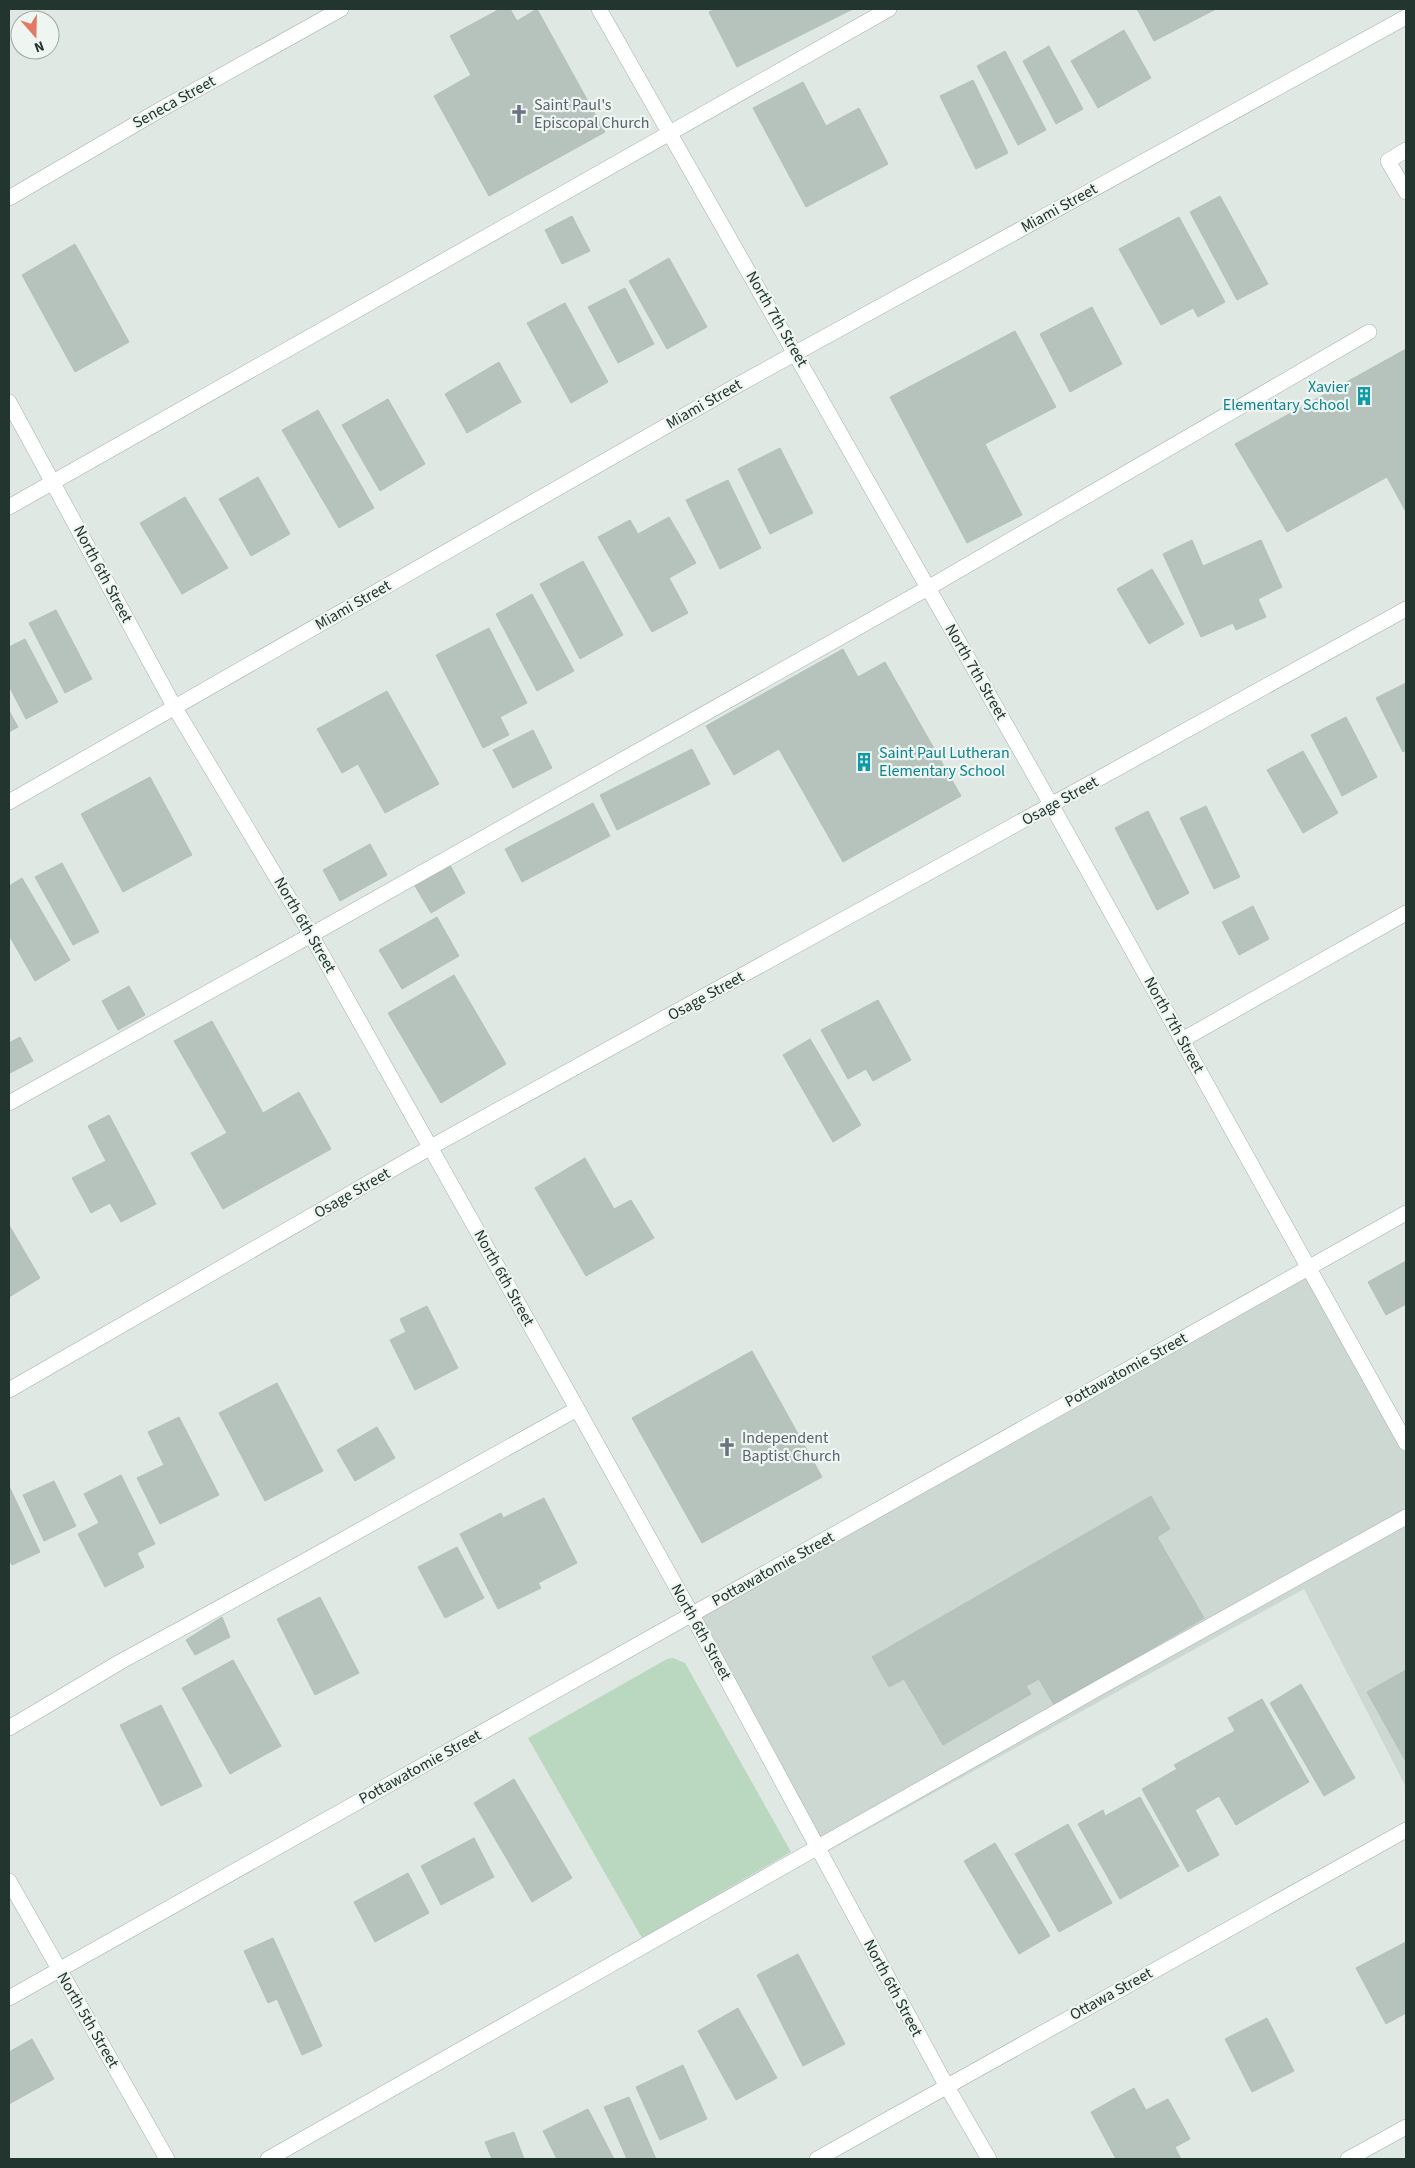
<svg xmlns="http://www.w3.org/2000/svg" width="1415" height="2168" viewBox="0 0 1415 2168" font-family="'Source Sans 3',sans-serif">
<rect width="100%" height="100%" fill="#dfe8e3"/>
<path fill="#cdd8d2" d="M1308 1268 1406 1443V1787L1304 1589 821 1855 692 1615Z"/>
<path fill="#bad7c0" d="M673 1658 685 1663 791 1852 642 1938 528 1738 667 1659Z"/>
<path fill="#b5c3bc" stroke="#b2c1ba" d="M500 9H510L517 21 537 9 605 132 489 196 434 96 471 75 450 36Z
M715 9H853L737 67 709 12Z
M1137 9H1216L1154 41Z
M1124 30 1151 78 1098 108 1071 61Z
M1049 46 1083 109 1056 124 1023 61Z
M1005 51 1046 130 1018 145 977 66Z
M973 80 1008 153 976 169 940 96Z
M803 82 826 126 859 108 888 164 806 207 753 108Z
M1220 196 1268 284 1237 300 1190 212Z
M572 216 590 251 562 264 545 230Z
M1179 217 1225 302 1198 317 1193 308 1161 325 1119 249Z
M75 244 129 342 75 372 22 275Z
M669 258 707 327 667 349 629 281Z
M625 288 654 344 618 363 588 307Z
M565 303 608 382 571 403 527 323Z
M1092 307 1122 364 1070 392 1040 334Z
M1015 331 1056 407 985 444 1022 515 967 543 890 397Z
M1406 349V512L1387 477 1287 532 1235 444Z
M499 362 521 402 467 433 445 394Z
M388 399 425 464 380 491 342 425Z
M318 410 374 508 339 528 282 430Z
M780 448 813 513 770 534 738 469Z
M258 477 290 534 251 556 219 499Z
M728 480 761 548 720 569 686 500Z
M185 497 228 568 182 594 140 523Z
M669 517 696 563 669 578 688 613 652 632 598 537 630 520 638 534Z
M1192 540 1203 566 1261 540 1282 587 1258 599 1266 617 1236 630 1233 623 1201 637 1163 554Z
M583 561 623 635 580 659 540 584Z
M1152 569 1184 624 1149 644 1117 589Z
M532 594 574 671 537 691 496 614Z
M56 610 92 679 65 693 29 623Z
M489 628 527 703 500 717 509 735 483 748 436 655Z
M25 639 58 702 26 719 9 686V647Z
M843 649 858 677 885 662 961 796 843 862 779 749 734 775 706 726Z
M1406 683V750L1403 752 1376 698Z
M387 691 439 784 385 813 358 764 342 773 317 729Z
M9 711 18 727 9 732Z
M1346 717 1377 777 1342 796 1311 735Z
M533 730 552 768 513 788 493 750Z
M692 749 710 784 617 830 600 795Z
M1303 751 1338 813 1303 833 1267 770Z
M150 777 192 855 123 892 81 814Z
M593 803 610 836 522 882 505 849Z
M1206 806 1240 877 1214 889 1180 818Z
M1148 811 1189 893 1157 910 1115 828Z
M370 844 387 875 340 901 323 870Z
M62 863 99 932 73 945 35 877Z
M450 865 465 893 431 913 415 886Z
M22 878 70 960 35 981 9 935V886Z
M1253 906 1269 939 1239 955 1222 922Z
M437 917 459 956 402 989 379 950Z
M454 975 506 1064 441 1103 388 1013Z
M129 986 145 1015 118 1030 102 1001Z
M878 1000 911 1060 873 1081 866 1069 848 1079 821 1030Z
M212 1021 263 1113 299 1092 331 1149 223 1209 191 1153 227 1133 174 1041Z
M20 1037 33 1061 10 1073 9 1043Z
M810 1039 861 1125 833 1142 783 1055Z
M109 1115 156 1204 121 1222 110 1203 91 1213 72 1178 106 1161 88 1126Z
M585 1158 614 1209 631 1200 654 1238 586 1276 535 1188Z
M9 1225 40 1278 9 1297Z
M1406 1261V1304L1386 1315 1368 1282Z
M427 1306 458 1368 415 1390 390 1340 406 1332 400 1319Z
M752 1351 822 1477 702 1543 632 1418Z
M277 1383 323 1471 265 1501 219 1413Z
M179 1417 219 1495 160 1524 137 1478 164 1465 148 1432Z
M377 1427 395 1458 355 1481 337 1450Z
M121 1475 155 1544 137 1553 144 1567 105 1587 78 1534 99 1523 84 1494Z
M54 1481 76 1526 44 1541 23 1495Z
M9 1486 40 1552 12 1565 9 1559Z
M1151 1496 1170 1529 1157 1537 1204 1618 1054 1705 1039 1679 1026 1686 1031 1694 943 1745 904 1679 889 1687 872 1657Z
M544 1498 577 1563 538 1583 541 1588 498 1609 460 1534 501 1513 503 1518Z
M457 1547 484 1598 445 1618 418 1567Z
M320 1597 359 1673 315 1695 277 1619Z
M222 1617 230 1637 195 1655 186 1640Z
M233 1660 281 1746 230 1774 182 1688Z
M1406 1670V1762L1367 1692Z
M1301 1684 1355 1778 1324 1796 1270 1703Z
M1262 1699 1309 1782 1236 1825 1219 1796 1195 1810 1219 1855 1188 1872 1142 1789 1177 1769 1174 1765 1235 1731 1228 1718Z
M161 1705 202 1786 161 1806 120 1725Z
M514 1779 572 1878 532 1902 474 1803Z
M1140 1797 1179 1866 1120 1899 1078 1824 1103 1810 1105 1816Z
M1068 1824 1112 1903 1059 1932 1015 1854Z
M474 1838 494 1877 441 1905 421 1866Z
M995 1843 1050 1936 1019 1954 964 1861Z
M408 1873 429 1913 375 1942 354 1902Z
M273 1938 322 2046 302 2055 277 1999 268 2003 244 1951Z
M1406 1942V2013L1386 2024 1356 1968Z
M798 1954 845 2044 803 2066 757 1975Z
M738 2008 777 2078 736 2100 698 2031Z
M1267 2018 1294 2071 1252 2092 1225 2039Z
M32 2039 54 2079 9 2104V2052Z
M683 2065 707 2119 660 2140 636 2087Z
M1134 2088 1146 2110 1168 2099 1190 2139 1175 2147 1181 2159H1116L1091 2112Z
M629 2097 656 2159H627L604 2107Z
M588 2109 614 2159H557L543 2131Z
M514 2132 524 2159H492L485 2142Z"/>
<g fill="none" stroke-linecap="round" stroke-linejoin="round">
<g stroke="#a3afa9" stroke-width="16">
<path id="minor" d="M599 9 1052 806 1406 1443
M1406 150 1388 161 1406 192
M9 198 158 111 341 9
M9 402 175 708 311 935 565 1387 692 1615 946 2085 989 2159
M9 507 889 9
M9 802 736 386 1406 17
M1182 1040 1406 913
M9 1103 311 935 928 588 1369 332
M9 1390 431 1147 1406 609
M9 1728 120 1662 303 1562 577 1409
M9 1881 167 2159
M9 1998 1406 1213
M268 2159 1104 1685 1406 1517
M817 2159 1406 1830
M1348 2159 1406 2127"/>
</g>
<use href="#minor" stroke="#fff" stroke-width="15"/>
</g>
<defs>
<g id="church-bare" transform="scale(1.5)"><path d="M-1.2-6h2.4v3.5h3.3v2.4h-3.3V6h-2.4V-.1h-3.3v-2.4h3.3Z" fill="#6b7280" stroke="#eff6f2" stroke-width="2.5" paint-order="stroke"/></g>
<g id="building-bare" transform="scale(1.5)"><path d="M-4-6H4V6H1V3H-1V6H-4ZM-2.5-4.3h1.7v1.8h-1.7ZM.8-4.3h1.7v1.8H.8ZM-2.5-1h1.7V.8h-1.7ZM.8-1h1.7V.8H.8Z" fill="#0f9aa8" stroke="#eff6f2" stroke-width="2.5" paint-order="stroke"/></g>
</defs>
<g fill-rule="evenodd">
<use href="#church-bare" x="519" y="114"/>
<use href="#building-bare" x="1364" y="396"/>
<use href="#building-bare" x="864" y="762"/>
<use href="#church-bare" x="727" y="1447"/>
</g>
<g text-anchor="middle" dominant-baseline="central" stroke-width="4.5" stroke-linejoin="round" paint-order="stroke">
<g font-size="16" fill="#22362f" stroke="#eff6f2">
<text transform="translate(174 102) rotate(-29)">Seneca Street</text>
<text transform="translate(1059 208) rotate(-29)">Miami Street</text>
<text transform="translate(777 319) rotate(60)">North 7th Street</text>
<text transform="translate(704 404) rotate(-30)">Miami Street</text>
<text transform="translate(103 574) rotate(62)">North 6th Street</text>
<text transform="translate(353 605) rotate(-30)">Miami Street</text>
<text transform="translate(976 672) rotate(60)">North 7th Street</text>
<text transform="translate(1060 801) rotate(-29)">Osage Street</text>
<text transform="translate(305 925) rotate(60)">North 6th Street</text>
<text transform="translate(706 996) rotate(-29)">Osage Street</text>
<text transform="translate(1174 1025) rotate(61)">North 7th Street</text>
<text transform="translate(352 1193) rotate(-30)">Osage Street</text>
<text transform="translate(504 1278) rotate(61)">North 6th Street</text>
<text transform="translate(1126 1370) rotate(-29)">Pottawatomie Street</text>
<text transform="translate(773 1569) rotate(-29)">Pottawatomie Street</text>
<text transform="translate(701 1632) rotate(61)">North 6th Street</text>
<text transform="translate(420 1767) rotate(-29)">Pottawatomie Street</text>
<text transform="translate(893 1988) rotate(62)">North 6th Street</text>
<text transform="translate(1111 1994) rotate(-29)">Ottawa Street</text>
<text transform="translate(88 2020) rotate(60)">North 5th Street</text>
</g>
<g font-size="16" fill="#5b616d" stroke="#eff6f2" text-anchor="start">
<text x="534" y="105">Saint Paul's<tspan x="534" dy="18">Episcopal Church</tspan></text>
<text x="742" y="1438">Independent<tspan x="742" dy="18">Baptist Church</tspan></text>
</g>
<g font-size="16" fill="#0d838f" stroke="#eff6f2" text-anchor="end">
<text x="1349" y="387">Xavier<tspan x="1349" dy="18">Elementary School</tspan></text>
<text x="879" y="753" text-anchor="start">Saint Paul Lutheran<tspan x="879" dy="18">Elementary School</tspan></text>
</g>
</g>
<rect width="1415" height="2168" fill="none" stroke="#22362f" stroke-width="20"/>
<g transform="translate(35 35) rotate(160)"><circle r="24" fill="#eff6f2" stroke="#9da9a4"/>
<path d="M0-4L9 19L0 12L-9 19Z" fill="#e17964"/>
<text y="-8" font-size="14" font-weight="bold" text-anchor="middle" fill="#22362f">N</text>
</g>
</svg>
